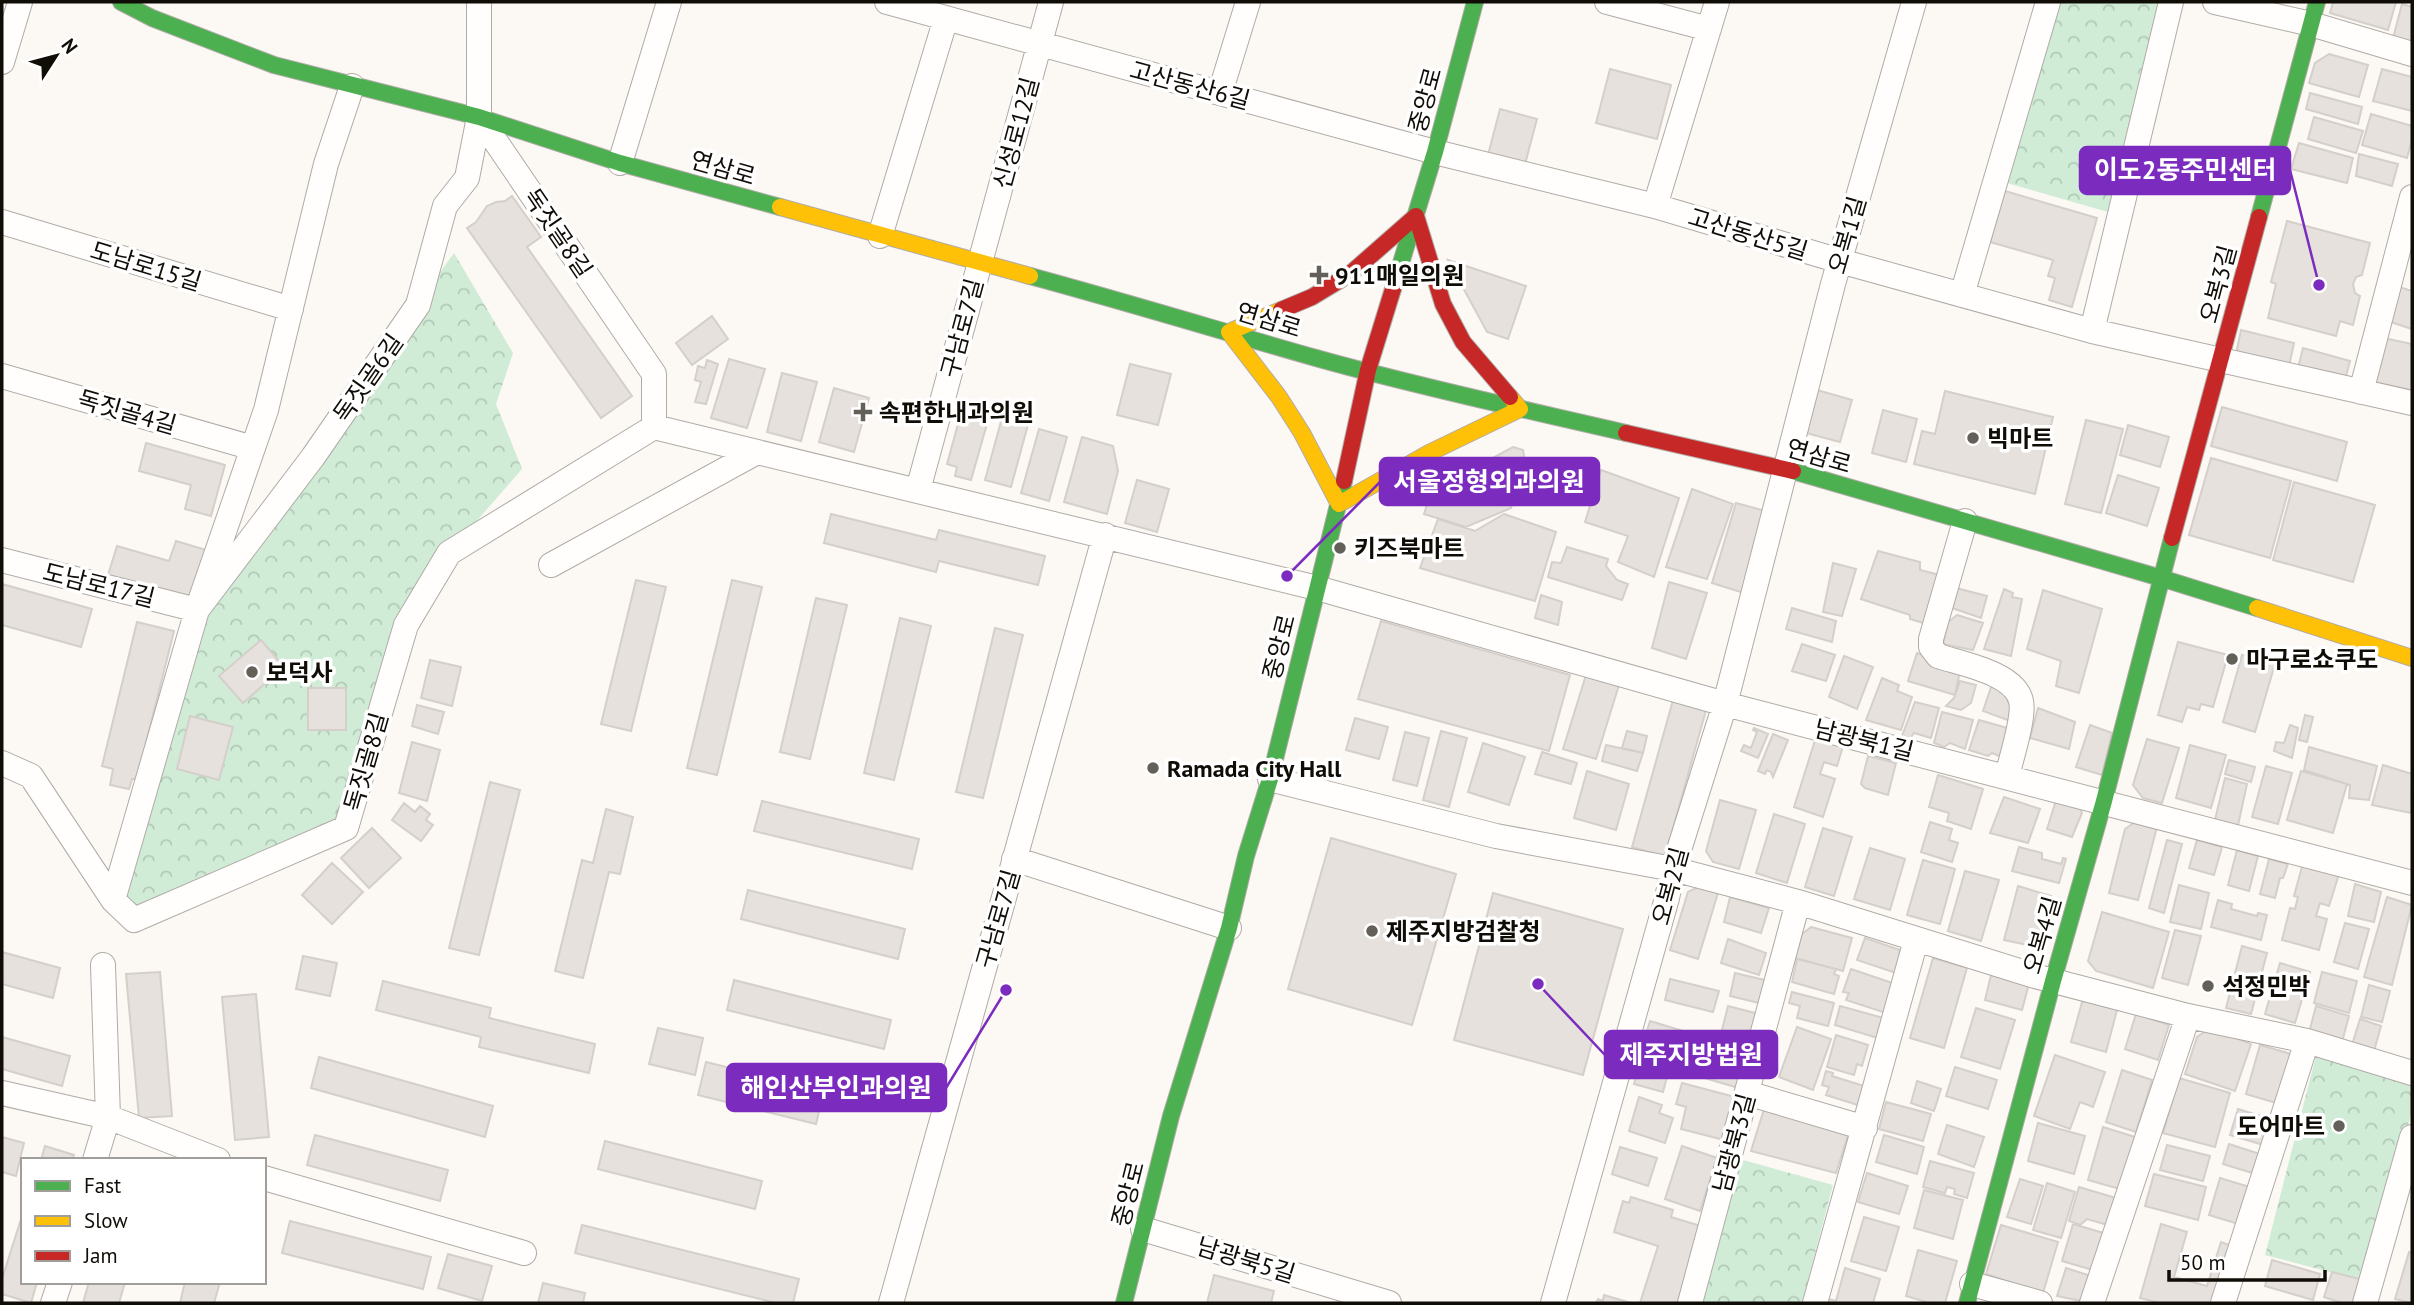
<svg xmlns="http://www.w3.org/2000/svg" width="2414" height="1305" viewBox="0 0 2414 1305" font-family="'PT Sans','Noto Sans KR',sans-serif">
<defs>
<pattern id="forest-crowns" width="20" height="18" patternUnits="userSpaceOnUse" patternTransform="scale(1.75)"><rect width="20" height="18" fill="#d0ecd7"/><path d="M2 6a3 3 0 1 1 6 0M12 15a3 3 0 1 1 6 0" fill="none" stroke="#b2c9b7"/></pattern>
</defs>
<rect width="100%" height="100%" fill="#fcf8f4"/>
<path fill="url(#forest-crowns)" d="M2057 2H2166L2108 212 2007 183Z
M454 253 513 353 496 404 522 469 449 553 406 625 346 828 134 920 113 900 197 610Z
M2316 1056 2412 1082V1110L2368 1282 2265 1255Z
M1736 1158 1833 1185 1802 1303H1697Z"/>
<path fill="#e6e1dc" stroke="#d4cfca" stroke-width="2" d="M2333 2H2396L2388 30 2330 13Z
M2402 4 2412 7V47L2392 42Z
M2329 54 2368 65 2359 97 2309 83 2315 63Z
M1610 69 1671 85 1657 139 1596 123Z
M2382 69 2412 77V111L2373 101Z
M2310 93 2362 107 2358 124 2306 109Z
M1500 109 1537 119 1524 168 1487 159Z
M2371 114 2412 126V140L2407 158 2362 145Z
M2314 117 2363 131 2356 153 2308 139Z
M2299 143 2353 158 2347 183 2291 169Z
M2359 154 2398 164 2392 186 2356 176Z
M2005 191 2097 218 2072 307 2049 300 2055 278 2048 276 2053 260 1990 242Z
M512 196 541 237 527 247 632 396 601 418 467 228 476 222 487 206 496 202 505 201Z
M2287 221 2370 243 2362 275 2356 277 2353 284 2355 293 2360 296 2353 325 2340 321 2336 336 2268 318 2276 284 2271 282Z
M1448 260 1526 286 1508 339 1487 332Z
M2396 286 2412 291V329L2385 320Z
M712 316 728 339 692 365 676 343Z
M2241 330 2294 343 2288 371 2244 360 2237 349Z
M2384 338 2412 344V395L2372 390Z
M2303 348 2350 361 2346 376 2297 372Z
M729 359 765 369 747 428 711 418Z
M707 360 718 364 706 404 695 402 701 382 695 380 698 366 705 368Z
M1130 364 1171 374 1158 425 1117 415Z
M782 373 817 382 801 441 767 432Z
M834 388 869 398 854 452 819 442Z
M1817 390 1852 400 1840 442 1806 433Z
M1945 391 2053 417 2035 494 1914 464 1922 431 1935 434Z
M964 402 991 410 971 480 955 476 957 467 947 464Z
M2222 407 2347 442 2337 481 2211 446Z
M1883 410 1917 419 1906 462 1872 453Z
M1003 414 1029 421 1011 487 985 480Z
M2086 420 2123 429 2101 513 2065 504Z
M2128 425 2169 437 2160 467 2120 455Z
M1039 429 1067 437 1049 501 1021 493Z
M1082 437 1113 446 1118 471 1107 514 1064 502Z
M146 443 225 465 211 516 185 509 191 485 139 471Z
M1513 447 1523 450 1525 462 1511 508 1466 527 1424 514 1431 491Z
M2211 458 2291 481 2270 558 2189 535Z
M1601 470 1679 498 1654 577 1618 562 1628 536 1585 522Z
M2118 475 2159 488 2147 526 2106 513Z
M1137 480 1169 489 1157 532 1125 523Z
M2294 482 2375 505 2353 582 2273 560Z
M1692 489 1733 504 1707 579 1666 567Z
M1736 503 1769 512 1747 594 1712 583Z
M831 514 936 540 939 530 1045 556 1038 585 939 561 936 572 824 543Z
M1504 514 1556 532 1535 601 1420 568 1438 519 1475 531Z
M176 541 206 550 194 594 182 601 107 578 117 546 169 561Z
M1567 547 1608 559 1606 566 1617 580 1628 584 1622 600 1548 577 1552 562 1561 563Z
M1878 551 1920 562V570L1944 576 1933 626 1910 619V615L1861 599Z
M1833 563 1856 569 1842 616 1823 612Z
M636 580 666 587 631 731 601 724Z
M732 580 762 587 717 775 687 768Z
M1669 582 1707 593 1686 659 1652 648Z
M2 584 92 609 81 647 2 625Z
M1956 588 1987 596 1981 618 1952 608Z
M2004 589 2013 593 2012 597 2022 599 2011 656 1984 649Z
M2043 590 2102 609 2079 693 2056 686 2061 661 2027 649Z
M1541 595 1562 602 1558 625 1535 618Z
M816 598 847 605 810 759 780 752Z
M1792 608 1836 621 1832 642 1786 629Z
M1957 615 1983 623 1973 650 1943 644 1948 622Z
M900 618 931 626 894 780 864 773Z
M1381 621 1570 675 1549 751 1358 699Z
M137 622 174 631 137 779H132L129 789 110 785 113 769 102 766Z
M995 628 1023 635 983 798 956 792Z
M261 640 284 667 243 703 219 676Z
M2178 642 2228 655 2213 707 2201 704 2199 710 2187 707 2182 722 2158 715Z
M1802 644 1835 655 1826 681 1792 671Z
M1917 653 1961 666 1955 695 1908 681Z
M2242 655 2275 664 2255 732 2223 722Z
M1844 656 1873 667 1857 709 1829 697Z
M430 660 461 667 452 706 421 698Z
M1586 675 1619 685 1596 759 1563 749Z
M1882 678 1899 685 1897 691 1912 697 1901 730 1866 720Z
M1960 681 1976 685 1971 703 1961 710 1946 706 1954 698Z
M1993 681 2018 705 2013 722 1983 711Z
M308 688H346V730H308Z
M1675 693 1708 703 1665 857 1632 847Z
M1915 702 1939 708 1931 738 1914 733 1910 738 1902 736Z
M417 705 444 712 438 734 412 726Z
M2038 708 2075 722 2069 749 2030 738Z
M1942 712 1973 720 1965 749 1950 743 1944 747 1934 743Z
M2305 715 2313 717 2307 742 2299 740Z
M190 716 233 727 219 780 177 769Z
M1355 718 1388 727 1379 759 1346 750Z
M1979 720 2011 729 2004 758 1992 753 1988 756 1969 750Z
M2090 725 2112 733 2102 775 2076 767Z
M2290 725 2298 728 2292 758 2274 751 2276 742 2284 743Z
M1754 728 1768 734 1758 758 1741 751 1744 745 1751 748 1757 732 1753 730Z
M1441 731 1467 738 1449 807 1423 800Z
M1627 731 1647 736 1643 753 1622 748Z
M1405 732 1429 738 1417 786 1393 780Z
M1773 734 1788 740 1773 777 1771 772 1767 770 1765 774 1758 771Z
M1817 734 1844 743 1837 766 1824 762 1820 774 1835 779 1823 817 1794 807Z
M2147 739 2179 748 2162 803 2143 798 2133 785Z
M412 742 440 750 427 801 399 793Z
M1483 743 1525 757 1509 805 1468 792Z
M1606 745 1643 753 1637 771 1602 761Z
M2190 745 2226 755 2211 808 2176 798Z
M2309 747 2377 766 2369 800 2349 798 2350 785 2304 770Z
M1542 752 1577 763 1571 784 1535 774Z
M1868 756 1896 763 1888 795 1865 788 1861 784Z
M2229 760 2255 767 2251 782 2225 774Z
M2383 765 2412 774 2411 813 2372 805Z
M2266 766 2292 773 2278 824 2252 817Z
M1587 771 1629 784 1616 830 1574 818Z
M2301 771 2347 784 2333 833 2287 820Z
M1938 775 1983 789 1971 829 1947 821 1949 813 1929 807Z
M2225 778 2247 784 2237 830 2214 824Z
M490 782 520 790 479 955 449 948Z
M2058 794 2076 800 2082 813 2072 837 2047 829Z
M2004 797 2040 809 2028 843 1990 833Z
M1720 800 1756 810 1739 869 1713 862 1706 851Z
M762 801 919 839 912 869 754 831Z
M404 803 415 812 420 806 430 814 426 820 433 825 421 841 392 820Z
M606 809 633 817 620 874 609 872 583 978 555 971 582 860 593 863Z
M1774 814 1805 824 1787 883 1756 873Z
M1930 822 1952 829 1949 840 1958 843 1952 862 1921 852Z
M2135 822 2157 827 2138 900 2109 893 2125 829Z
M372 828 401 858 369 888 341 858Z
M1823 828 1852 837 1834 896 1805 887Z
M1331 838 1456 874 1412 1025 1288 989Z
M2167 840 2182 844 2164 913 2149 908Z
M2197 840 2222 847 2214 875 2189 868Z
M2019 847 2042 853V859L2061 864 2063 858 2066 859 2059 883 2012 871Z
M1870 848 1905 859 1890 910 1854 899Z
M2237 850 2258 856 2249 891 2228 885Z
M2269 859 2288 864 2283 878H2280L2275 898 2260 894Z
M1923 860 1955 869 1940 924 1907 915Z
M332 863 363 892 332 924 302 895Z
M2303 863 2339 874 2329 906 2320 903 2316 916 2327 919 2319 950 2282 940 2290 908 2295 909 2298 897 2294 896Z
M1965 871 1999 880 1981 941 1948 931Z
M2355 884 2381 892 2374 922 2348 916Z
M2179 885 2209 893 2201 929 2170 922Z
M2018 886 2051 896 2042 941 2032 946 2004 940Z
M1698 887 1718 893 1698 959 1670 950 1688 892Z
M748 890 905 929 898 959 741 919Z
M1493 893 1623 929 1583 1075 1454 1040Z
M1730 897 1769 908 1761 933 1724 922Z
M2387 897 2412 905 2392 985 2364 977Z
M2218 900 2232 904 2231 909 2257 916 2258 913 2267 915 2261 940 2211 927Z
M2102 912 2169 932 2153 988 2096 971 2088 961Z
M2345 923 2369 929 2358 969 2334 962Z
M1811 927 1852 938 1843 971 1795 958 1802 934Z
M2175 930 2201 936 2188 985 2162 978Z
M1865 938 1900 950 1899 954 1908 957 1902 975 1857 960Z
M1728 939 1766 953 1759 975 1721 963Z
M2242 946 2267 953 2251 1014 2226 1008Z
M2 952 60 968 53 998 2 984Z
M303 956 337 963 330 996 296 989Z
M1933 958 1967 968 1944 1048 1910 1038Z
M1797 959 1836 969 1834 974 1839 976 1834 994 1792 982Z
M2280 963 2310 972 2295 1023 2265 1014Z
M1851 969 1901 986 1892 1015 1846 1000 1849 993 1843 992Z
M160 972 172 1116 139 1118 126 974Z
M2322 972 2357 981 2349 1013 2314 1003Z
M1735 973 1769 981 1763 1004 1730 996Z
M1991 975 2029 984 2022 1010 1985 1000Z
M1670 979 1719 991 1713 1012 1665 1000Z
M734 980 891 1020 884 1049 727 1010Z
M383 981 491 1008 489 1018 595 1044 589 1073 479 1047 481 1037 376 1010Z
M2369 985 2390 991 2382 1022 2361 1017Z
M1792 992 1834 1003 1828 1026 1797 1018 1800 1006 1789 1003Z
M256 994 269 1137 235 1140 222 997Z
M2084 995 2118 1006 2106 1052 2071 1042Z
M1728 1006 1759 1014 1753 1036 1738 1032 1734 1047 1719 1042Z
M1840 1006 1887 1019 1881 1039 1835 1025Z
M2316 1006 2349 1016 2342 1042 2309 1033Z
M1976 1008 2015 1020 2000 1069 1961 1057Z
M2136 1014 2169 1025 2158 1060 2125 1049Z
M2360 1019 2381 1026 2373 1055 2351 1048Z
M1650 1021 1703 1037 1696 1062 1642 1047Z
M1797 1027 1831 1039 1813 1090 1779 1077Z
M658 1028 703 1038 695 1075 649 1064Z
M2210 1028 2251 1044 2235 1091 2185 1074 2197 1037Z
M1836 1035 1868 1045 1862 1066 1857 1064 1854 1075 1827 1067Z
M2 1037 70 1056 62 1086 2 1069Z
M2260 1045 2298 1056 2283 1105 2246 1094Z
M1721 1047 1731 1050 1729 1054 1740 1057 1743 1050 1752 1053 1742 1089 1691 1074 1695 1063 1699 1065 1708 1056 1711 1059 1716 1055 1718 1056Z
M1644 1051 1672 1058 1663 1092 1634 1084Z
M2055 1055 2105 1072 2093 1107 2080 1102 2070 1129 2034 1116Z
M319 1057 493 1106 485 1137 311 1088Z
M706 1062 824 1091 816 1124 698 1095Z
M1955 1067 1997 1080 1988 1109 1946 1096Z
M2122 1070 2152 1080 2136 1132 2106 1122Z
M1826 1071 1833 1073 1832 1076 1867 1087 1864 1107 1826 1095 1829 1087 1822 1085Z
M2179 1078 2230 1093 2215 1147 2163 1133Z
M1917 1081 1941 1089 1934 1111 1911 1103Z
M1682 1083 1735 1097 1724 1140 1681 1129 1686 1107 1676 1104Z
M1639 1097 1662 1105 1659 1113 1673 1118 1665 1143 1629 1131Z
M1886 1102 1931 1114 1923 1141 1879 1129Z
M1765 1106 1850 1129 1836 1173 1751 1151Z
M2238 1109 2277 1121 2270 1147 2230 1135Z
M2038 1123 2085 1136 2074 1174 2028 1161Z
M1947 1125 1984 1137 1974 1167 1938 1154Z
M2103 1127 2135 1137 2120 1189 2088 1180Z
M315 1135 448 1170 440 1201 307 1165Z
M1884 1135 1924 1147 1917 1174 1876 1162Z
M2 1137 24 1143 16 1176 2 1172Z
M605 1141 762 1181 755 1209 598 1169Z
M2229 1144 2266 1156 2262 1176 2223 1164Z
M2167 1145 2210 1156 2203 1181 2160 1170Z
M45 1146 74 1155 72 1160H41Z
M1682 1146 1717 1158 1700 1211 1665 1199Z
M1620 1147 1657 1158 1648 1186 1612 1174Z
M1930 1161 1974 1173 1967 1198 1954 1194 1955 1189 1947 1187 1945 1193 1923 1187Z
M1867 1173 1908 1186 1899 1214 1858 1202Z
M2154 1174 2206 1187 2198 1220 2145 1206Z
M2220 1178 2256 1189 2245 1226 2209 1215Z
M2020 1179 2043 1186 2031 1224 2007 1217Z
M2047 1183 2075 1192 2061 1238 2033 1230Z
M2079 1187 2119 1199 2111 1226 2087 1219 2080 1225 2069 1221Z
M1924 1190 1963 1200 1953 1239 1914 1228Z
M1631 1197 1673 1210 1671 1217 1704 1227 1680 1303H1640L1658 1246 1614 1232 1623 1201 1629 1203Z
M1864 1217 1899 1227 1886 1271 1851 1261Z
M21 1219 23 1282H37L31 1303 2 1294V1279Z
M290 1221 431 1257 423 1289 282 1253Z
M2073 1224 2107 1234 2096 1271 2062 1261Z
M2161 1224 2187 1232 2174 1277 2207 1286 2221 1242 2238 1248 2221 1303H2160L2140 1298Z
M582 1225 799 1279 793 1303H776L575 1253Z
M2001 1225 2058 1242 2043 1293 1986 1274Z
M1918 1250 1957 1261 1945 1303H1930L1906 1296Z
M2409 1252 2412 1253V1303L2395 1299Z
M448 1254 492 1266 482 1301 438 1288Z
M2272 1260 2320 1274 2313 1300 2265 1286Z
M1845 1268 1880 1279 1873 1303H1827L1828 1299 1836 1301Z
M2066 1268 2094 1277 2086 1302 2057 1296Z
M2332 1272 2367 1281 2359 1303H2342L2324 1297Z
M1214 1275 1274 1291 1271 1303H1207Z
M89 1282H125L119 1303H83Z
M185 1282H220L214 1303H180Z
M543 1283 585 1293 583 1303H538Z
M1604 1295 1631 1303H1596L1598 1299 1603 1301Z"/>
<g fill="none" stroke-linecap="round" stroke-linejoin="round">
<g stroke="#b0aba6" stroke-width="26">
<path id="street" d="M887 2 1435 152 1655 206 1840 261 2092 331 2412 403
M1607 2 1709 29
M2215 2 2311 24 2412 54
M2 62 20 2
M1220 93 1248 2
M620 163 669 2
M1655 206 1717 2
M2 222 291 309
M880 236 946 18
M1962 295 2048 2
M2092 331 2171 2
M2 376 253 448
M2361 392 2412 197
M654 427 1317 588 1725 704 2412 883
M918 490 1051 2
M1965 521 1931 639V647L1938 656C1962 664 2015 673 2021 701 2025 716 2011 759 2007 776
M2 560 197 610 313 457 418 305 445 206 467 178 479 117V2
M551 565 757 452
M2 763 31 776 113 900 134 920 346 828 406 625 449 553 654 427V374L479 117
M1270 779 1496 836 1673 869 1798 902 2035 976 2188 1016 2307 1041 2412 1073
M1014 859 1229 928
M113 900 197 610 266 410 326 164 352 86
M2 1093 108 1117 218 1160
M1747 1093 1865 1128
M95 1160 108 1117 103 965
M264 1178 524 1253
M1143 1229 1389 1303
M1972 1284 2040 1303
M53 1303 60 1282
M891 1303 1105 535
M1553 1303 1667 898 1673 869 1725 704 1833 284 1914 2
M1690 1303 1798 902
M1815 1303 1916 940
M2092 1303 2188 1016
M2223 1303 2307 1041
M2365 1303 2412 1137"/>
</g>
<g stroke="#b0aba6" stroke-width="18">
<path id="fast" d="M121 2 152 18 274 65 479 117 620 163 780 207
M2259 217 2317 2
M1030 276C1126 302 1221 331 1316 358 1419 387 1523 409 1626 433
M1393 289 1435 152 1475 2
M1793 471 2161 578 2257 608
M1124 1303 1171 1116 1229 928 1246 856 1270 779 1344 481
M1967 1303 2053 981 2104 801 2172 538"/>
</g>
<g stroke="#b0aba6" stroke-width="18">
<path id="slow" d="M780 207 1030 276
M1281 310 1229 332 1279 397 1302 433 1339 504 1429 453 1520 409 1510 397
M2257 608 2412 658"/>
</g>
<g stroke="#b0aba6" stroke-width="18">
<path id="jam" d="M1416 216 1443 304 1463 342 1510 397
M1281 310 1312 297 1350 274 1416 216
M1626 433 1793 471
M1344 481 1368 370 1393 289
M2172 538 2259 217"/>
</g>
<use href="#street" stroke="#fffefd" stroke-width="24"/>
<use href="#fast" stroke="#4caf50" stroke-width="16"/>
<use href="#slow" stroke="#ffc107" stroke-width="16"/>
<use href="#jam" stroke="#c62828" stroke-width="16"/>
</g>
<g fill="#635f59" stroke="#fff" stroke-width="2.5">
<path d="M1315.5 264.5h7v7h7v7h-7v7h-7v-7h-7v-7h7z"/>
<path d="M859.5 401.5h7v7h7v7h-7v7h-7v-7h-7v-7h7z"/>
<circle cx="1973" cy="438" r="7"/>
<circle cx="1340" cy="548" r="7"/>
<circle cx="2232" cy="659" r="7"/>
<circle cx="252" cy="672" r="7"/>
<circle cx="1153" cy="768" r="7"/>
<circle cx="1372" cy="931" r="7"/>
<circle cx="2208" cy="986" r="7"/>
<circle cx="2339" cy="1126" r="7"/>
</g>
<g text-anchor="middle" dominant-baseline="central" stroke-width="7" stroke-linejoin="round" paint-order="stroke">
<g font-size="24" fill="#100c06" stroke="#fff">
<text transform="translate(1190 85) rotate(15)">고산동산6길</text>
<text transform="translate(1425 100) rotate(-75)">중앙로</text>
<text transform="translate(1016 133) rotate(-75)">신성로12길</text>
<text transform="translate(723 168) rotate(16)">연삼로</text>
<text transform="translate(558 233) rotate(56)">독짓골8길</text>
<text transform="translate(1748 234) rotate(17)">고산동산5길</text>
<text transform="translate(1847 235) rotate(-74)">오복1길</text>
<text transform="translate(146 266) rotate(17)">도남로15길</text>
<text transform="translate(2218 284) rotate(-75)">오복3길</text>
<text transform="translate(1269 320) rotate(17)">연삼로</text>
<text transform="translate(962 328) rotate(-75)">구남로7길</text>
<text transform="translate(368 378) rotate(-55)">독짓골6길</text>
<text transform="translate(127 412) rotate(16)">독짓골4길</text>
<text transform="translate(1819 456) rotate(16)">연삼로</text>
<text transform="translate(99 585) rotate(14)">도남로17길</text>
<text transform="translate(1279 647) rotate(-76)">중앙로</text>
<text transform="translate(1864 740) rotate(14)">남광북1길</text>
<text transform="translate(366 762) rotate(-74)">독짓골8길</text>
<text transform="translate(1670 886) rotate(-75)">오복2길</text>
<text transform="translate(998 919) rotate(-74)">구남로7길</text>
<text transform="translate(2042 935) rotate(-74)">오복4길</text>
<text transform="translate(1734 1143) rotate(-75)">남광북3길</text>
<text transform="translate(1128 1194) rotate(-76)">중앙로</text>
<text transform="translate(1246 1260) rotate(17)">남광북5길</text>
</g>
<g font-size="24" font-weight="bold" fill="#100c06" stroke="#fff" text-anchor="start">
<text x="1335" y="275">911매일의원</text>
<text x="879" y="412">속편한내과의원</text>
<text x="1987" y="438">빅마트</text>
<text x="1354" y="548">키즈북마트</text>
<text x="2246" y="659">마구로쇼쿠도</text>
<text x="266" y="672">보덕사</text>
<text x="1167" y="768">Ramada City Hall</text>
<text x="1386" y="931">제주지방검찰청</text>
<text x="2222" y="986">석정민박</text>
<text x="2325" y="1126" text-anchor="end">도어마트</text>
</g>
</g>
<path fill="none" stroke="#7b2cbf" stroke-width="2.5" d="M2319 285L2290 170M1287 576L1380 482M1538 984L1605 1055M1006 990L946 1088"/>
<g fill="#7b2cbf" stroke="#fff" stroke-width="2.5">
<circle cx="2319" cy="285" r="7"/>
<circle cx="1287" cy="576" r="7"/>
<circle cx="1538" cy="984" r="7"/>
<circle cx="1006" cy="990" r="7"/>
</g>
<g fill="#7b2cbf" stroke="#7b2cbf" stroke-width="2.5">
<rect x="2080" y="147" width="210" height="47" rx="7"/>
<rect x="1380" y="458" width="219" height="47" rx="7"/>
<rect x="1605" y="1031" width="172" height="47" rx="7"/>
<rect x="727" y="1064" width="219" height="47" rx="7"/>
</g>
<g font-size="26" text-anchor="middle" font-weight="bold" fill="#fff">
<text x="2185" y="179">이도2동주민센터</text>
<text x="1489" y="491">서울정형외과의원</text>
<text x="1691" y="1064">제주지방법원</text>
<text x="836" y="1097">해인산부인과의원</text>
</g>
<rect width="2414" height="1305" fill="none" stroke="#100c06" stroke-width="7"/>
<rect x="21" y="1158" width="245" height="126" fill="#ffffff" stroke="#9f9e9b" stroke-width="2"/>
<rect x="35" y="1181" width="35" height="10" fill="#4caf50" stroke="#9f9e9b" stroke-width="2"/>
<text x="84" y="1193" font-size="21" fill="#100c06">Fast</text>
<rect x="35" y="1216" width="35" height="10" fill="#ffc107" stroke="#9f9e9b" stroke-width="2"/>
<text x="84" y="1228" font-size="21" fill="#100c06">Slow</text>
<rect x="35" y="1251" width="35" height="10" fill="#c62828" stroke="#9f9e9b" stroke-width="2"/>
<text x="84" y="1263" font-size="21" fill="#100c06">Jam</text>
<g transform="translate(56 56) rotate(54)" stroke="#ffffff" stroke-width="5" paint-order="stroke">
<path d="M0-5L12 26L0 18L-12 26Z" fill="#100c06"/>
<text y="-10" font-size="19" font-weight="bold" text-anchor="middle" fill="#100c06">N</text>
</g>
<path d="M2169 1270v10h156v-10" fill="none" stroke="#100c06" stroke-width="3.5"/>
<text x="2180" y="1270" font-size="21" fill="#100c06" stroke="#ffffff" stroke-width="5" paint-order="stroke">50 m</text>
</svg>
